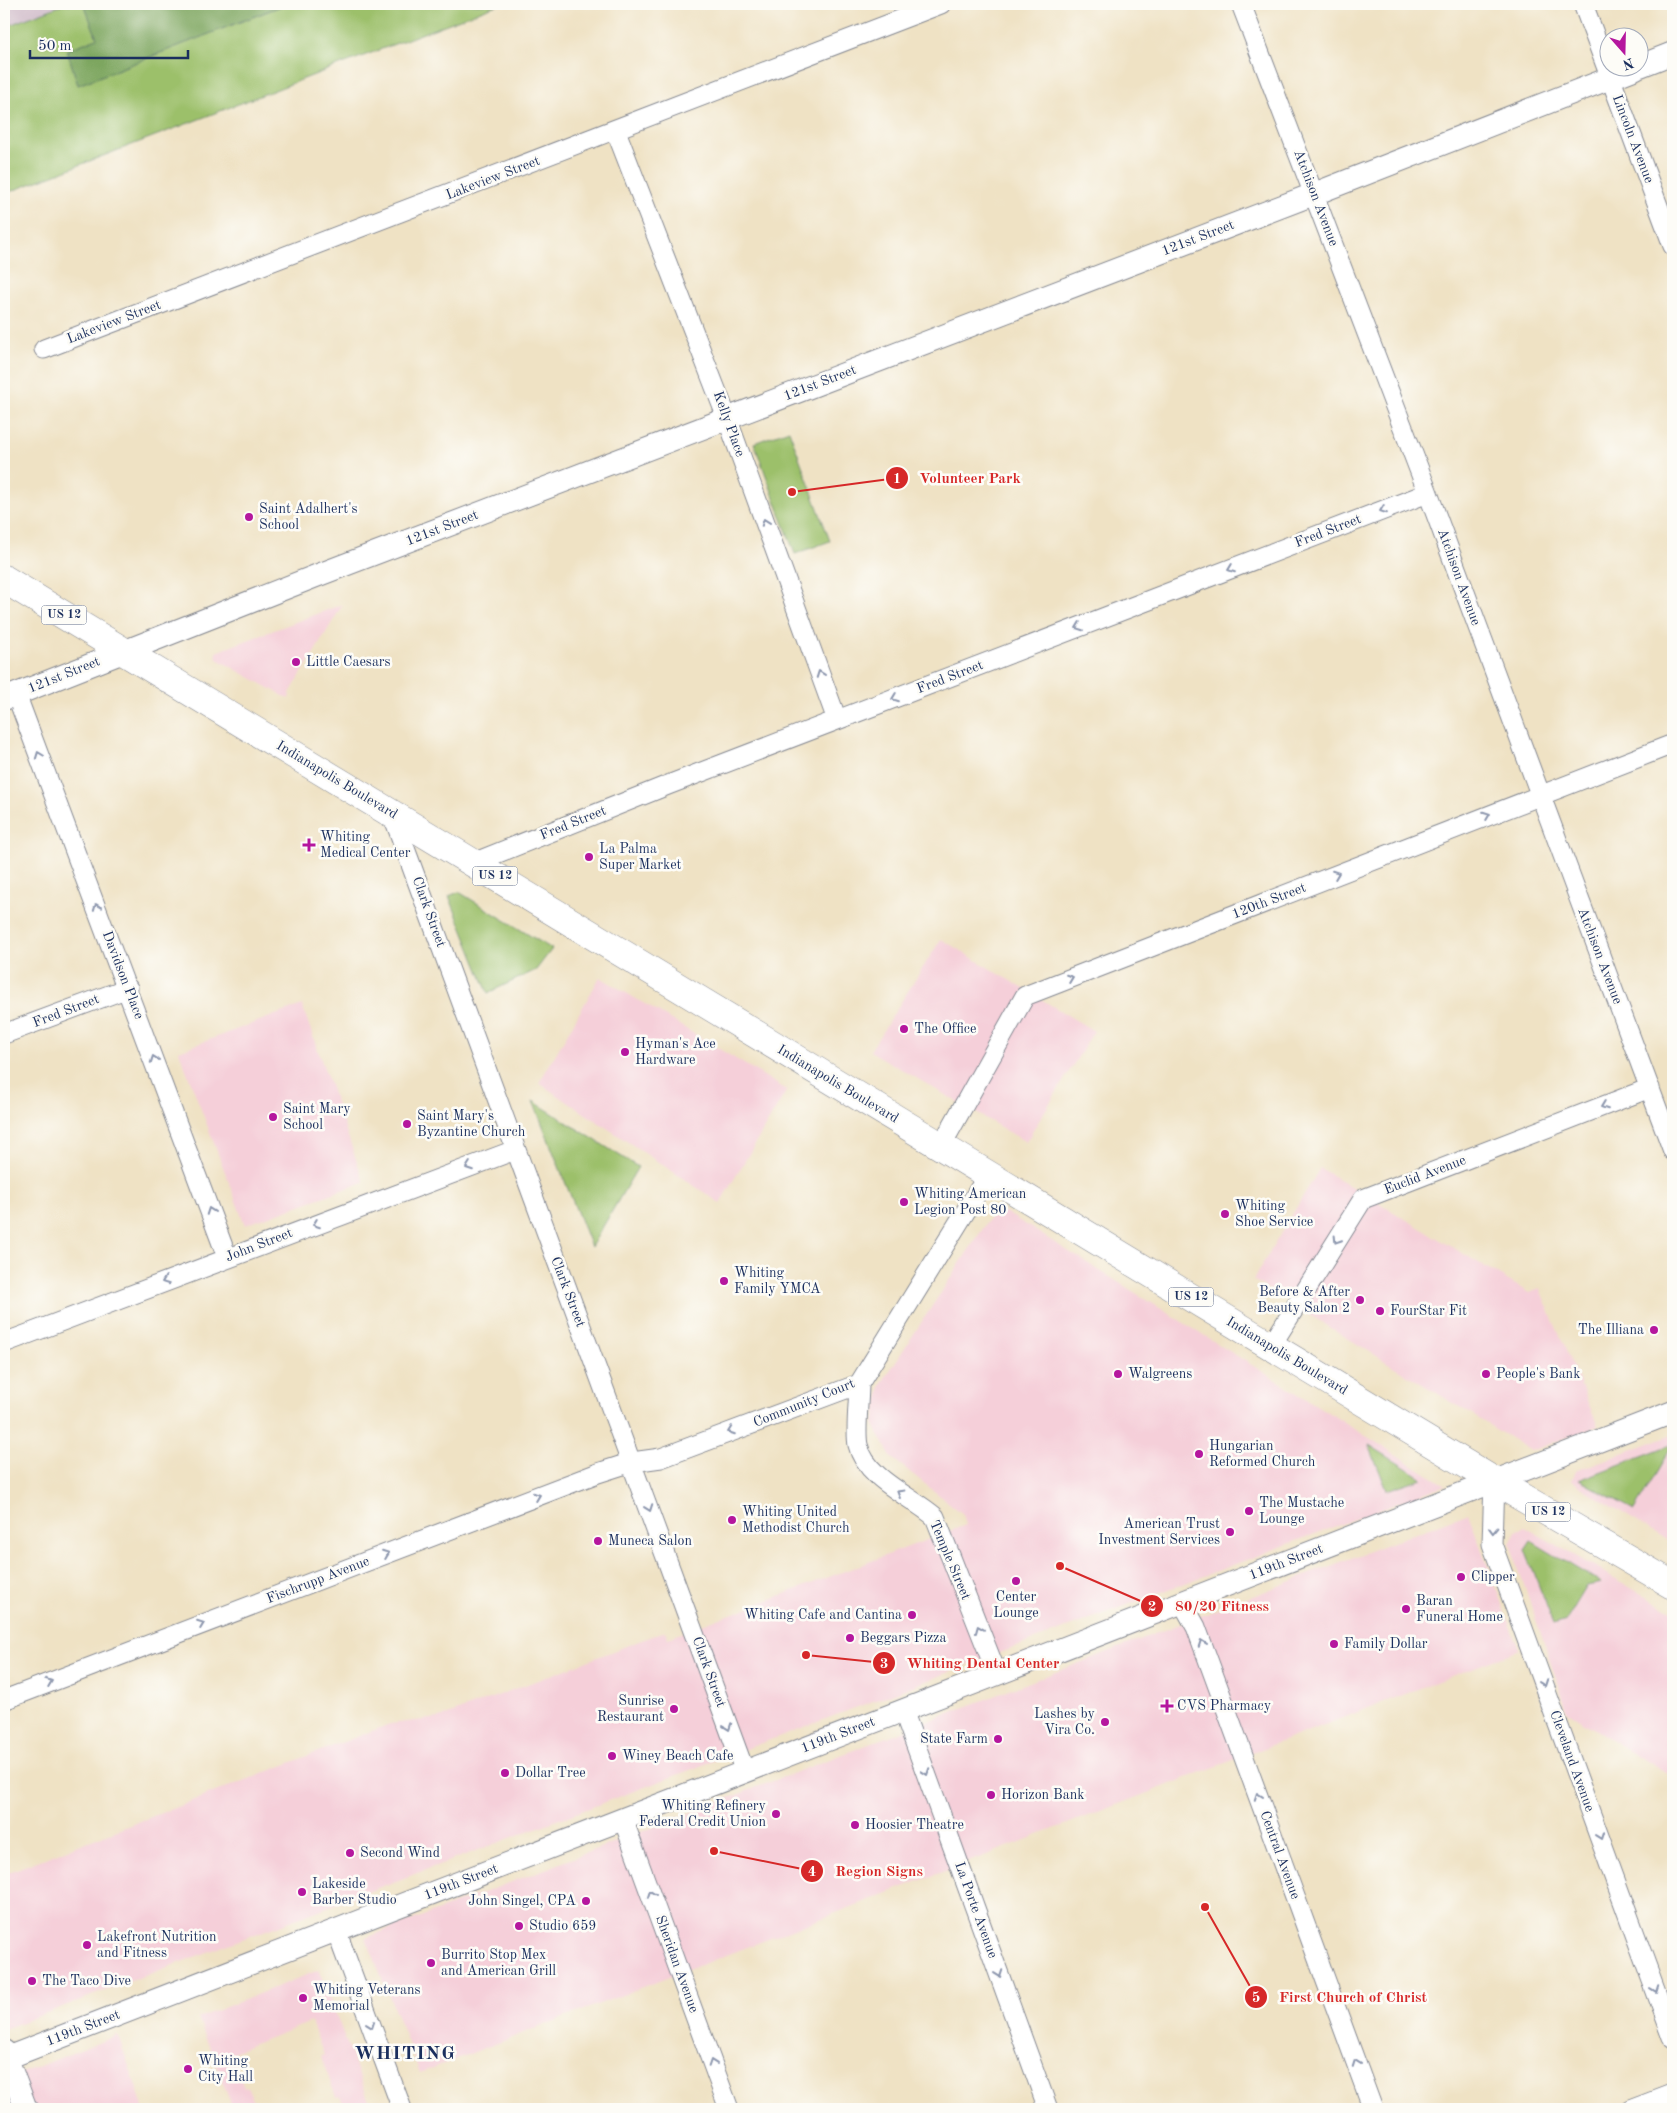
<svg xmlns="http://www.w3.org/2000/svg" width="1677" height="2113" viewBox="0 0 1677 2113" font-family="'Old Standard TT',serif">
<rect width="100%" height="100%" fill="#fdfcf7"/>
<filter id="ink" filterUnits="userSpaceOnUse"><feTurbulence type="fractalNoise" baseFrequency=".02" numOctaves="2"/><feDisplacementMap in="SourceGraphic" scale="10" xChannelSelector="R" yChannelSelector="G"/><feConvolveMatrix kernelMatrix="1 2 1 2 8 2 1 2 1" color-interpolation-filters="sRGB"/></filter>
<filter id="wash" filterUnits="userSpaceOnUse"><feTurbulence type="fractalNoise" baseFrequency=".0096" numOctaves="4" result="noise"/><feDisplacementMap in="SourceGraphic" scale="20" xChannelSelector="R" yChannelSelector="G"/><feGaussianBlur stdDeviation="1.12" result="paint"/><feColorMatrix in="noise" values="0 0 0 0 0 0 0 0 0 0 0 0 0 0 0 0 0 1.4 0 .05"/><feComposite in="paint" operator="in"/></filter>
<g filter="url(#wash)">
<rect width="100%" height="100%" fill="#efe2c4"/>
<path fill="#f5cfd9" d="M343 604 290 693 289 699 217 659 216 652Z
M941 939 1094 1031 1026 1142 870 1051Z
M600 977 787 1090 720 1203 539 1083Z
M302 1005 364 1182 245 1225 179 1051Z
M1320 1168 1529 1293 1540 1289 1598 1426 1531 1451 1253 1280Z
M997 1207 1445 1485 4 2029V1874L390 1724 440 1718 665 1631 668 1638 966 1525 963 1514 892 1458 874 1425 881 1384Z
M1673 1434V1544L1571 1481 1575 1471Z
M1468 1513 1519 1650 420 2073 366 1938Z
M1525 1527 1673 1612V1777L1568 1713 1510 1544 1516 1531Z
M319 1970 372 2109H346L340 2096 336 2097 321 2057 324 2055 311 2022 231 2053 244 2087 247 2086 257 2109H233L198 2018Z
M118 2035 144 2109H4V2080Z"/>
<path fill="#d1bdcb" d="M4 4H65L4 27Z"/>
<path fill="#9cc06a" stroke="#5c7864" d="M65 4H84L97 38 67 50 78 85 286 4H499L4 194V27Z
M789 430 830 541 795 554 754 443Z
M459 892 552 949 536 970 488 993 449 896Z
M533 1101 638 1167 591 1247Z
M1673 1444 1634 1510 1579 1480Z
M1369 1445 1422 1478 1387 1490Z
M1531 1541 1601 1583 1587 1586 1566 1621 1554 1625 1525 1550Z"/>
<path fill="#7da65e" stroke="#4c6a5e" d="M84 4H286L78 85 67 50 97 38Z"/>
</g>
<g filter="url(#ink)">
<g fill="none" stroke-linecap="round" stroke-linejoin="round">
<g stroke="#858891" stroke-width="21">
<path id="minor" d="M1241 4 1428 493 1673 1151
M1583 4 1673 246
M616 131 727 418 837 720
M44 349 941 4
M16 694 227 1257
M392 813 745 1772
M473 863 668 785 1428 493
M4 1034 128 988
M941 1146 1025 996 1673 744
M4 1343 515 1150
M1271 1346 1363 1199 1650 1088
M859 1384C859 1400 855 1431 858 1445 866 1479 911 1496 935 1517L997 1674
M1494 1481 1492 1544 1673 2038
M1182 1602 1196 1627 1373 2109
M4 1700 598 1473 632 1462 661 1458 859 1384 988 1175
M903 1710 1048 2109
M623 1819 729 2109
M336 1930 402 2109
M1631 2109 1673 2093"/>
</g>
<g stroke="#858891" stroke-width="24">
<path id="tertiary" d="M1640 66 1673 53
M4 699 321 574 1314 194 1636 68
M4 2051 26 2109
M4 2059 1673 1412"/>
</g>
<g stroke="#858891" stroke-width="29">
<path id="primary" d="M4 579 1494 1481 1673 1585"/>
</g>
<use href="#minor" stroke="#fff" stroke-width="19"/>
<use href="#tertiary" stroke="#fff" stroke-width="22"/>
<use href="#primary" stroke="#fff" stroke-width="28"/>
</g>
<defs><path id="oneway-chevron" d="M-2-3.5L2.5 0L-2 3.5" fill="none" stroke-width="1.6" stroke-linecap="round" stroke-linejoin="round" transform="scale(1.25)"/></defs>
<g stroke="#8d97ae">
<use href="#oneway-chevron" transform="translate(1383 510) rotate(159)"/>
<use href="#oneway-chevron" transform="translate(765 522) rotate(-110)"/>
<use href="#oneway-chevron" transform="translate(1231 569) rotate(159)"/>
<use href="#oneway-chevron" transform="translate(1079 627) rotate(159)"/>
<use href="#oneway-chevron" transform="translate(820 674) rotate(-110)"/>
<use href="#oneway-chevron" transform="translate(895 698) rotate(159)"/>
<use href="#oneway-chevron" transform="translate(39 755) rotate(-111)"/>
<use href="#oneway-chevron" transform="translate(1487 815) rotate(-21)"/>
<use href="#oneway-chevron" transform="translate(1336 874) rotate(-21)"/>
<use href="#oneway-chevron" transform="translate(97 907) rotate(-111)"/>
<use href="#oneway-chevron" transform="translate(1070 978) rotate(-21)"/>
<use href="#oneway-chevron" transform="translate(154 1059) rotate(-110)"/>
<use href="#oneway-chevron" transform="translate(1604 1106) rotate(159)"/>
<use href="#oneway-chevron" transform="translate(469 1167) rotate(160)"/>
<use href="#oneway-chevron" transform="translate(210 1211) rotate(-110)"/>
<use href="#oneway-chevron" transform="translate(316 1224) rotate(159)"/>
<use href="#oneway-chevron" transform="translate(1337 1240) rotate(122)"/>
<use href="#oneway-chevron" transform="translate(165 1281) rotate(159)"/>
<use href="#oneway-chevron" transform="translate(731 1431) rotate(160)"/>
<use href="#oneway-chevron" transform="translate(900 1493) rotate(-149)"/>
<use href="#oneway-chevron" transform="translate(537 1496) rotate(-21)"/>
<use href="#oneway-chevron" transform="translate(649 1508) rotate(70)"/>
<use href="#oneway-chevron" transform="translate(1493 1530) rotate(92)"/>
<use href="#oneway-chevron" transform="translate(386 1554) rotate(-21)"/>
<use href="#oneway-chevron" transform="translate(201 1624) rotate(-21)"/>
<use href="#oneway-chevron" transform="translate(979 1629) rotate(-112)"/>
<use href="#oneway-chevron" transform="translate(1202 1643) rotate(-110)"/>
<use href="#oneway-chevron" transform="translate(49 1682) rotate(-21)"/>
<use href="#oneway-chevron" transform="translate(1544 1683) rotate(70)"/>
<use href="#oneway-chevron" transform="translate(728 1727) rotate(70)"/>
<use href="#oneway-chevron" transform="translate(926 1772) rotate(70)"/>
<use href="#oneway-chevron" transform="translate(1258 1796) rotate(-110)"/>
<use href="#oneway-chevron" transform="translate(1600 1836) rotate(70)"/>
<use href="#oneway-chevron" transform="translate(651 1894) rotate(-110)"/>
<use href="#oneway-chevron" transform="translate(999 1974) rotate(70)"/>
<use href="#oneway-chevron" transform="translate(1655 1989) rotate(70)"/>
<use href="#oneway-chevron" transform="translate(371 2025) rotate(70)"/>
<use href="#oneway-chevron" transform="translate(712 2063) rotate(-109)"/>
<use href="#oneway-chevron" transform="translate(1356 2063) rotate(-110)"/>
</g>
</g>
<g fill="#b5179e" stroke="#fdfcf7" stroke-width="2">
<circle cx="249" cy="517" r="5"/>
<circle cx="296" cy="662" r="5"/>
<path d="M306.5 837.5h5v5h5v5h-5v5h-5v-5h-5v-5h5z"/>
<circle cx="589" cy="857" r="5"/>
<circle cx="904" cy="1029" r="5"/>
<circle cx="625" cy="1052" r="5"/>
<circle cx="273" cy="1117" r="5"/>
<circle cx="407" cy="1124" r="5"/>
<circle cx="904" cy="1202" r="5"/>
<circle cx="1225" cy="1214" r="5"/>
<circle cx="724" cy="1281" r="5"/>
<circle cx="1360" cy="1300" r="5"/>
<circle cx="1380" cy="1311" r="5"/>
<circle cx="1654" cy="1330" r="5"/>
<circle cx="1118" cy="1374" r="5"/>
<circle cx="1486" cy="1374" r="5"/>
<circle cx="1199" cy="1454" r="5"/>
<circle cx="1249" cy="1511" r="5"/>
<circle cx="732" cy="1520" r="5"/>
<circle cx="1230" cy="1532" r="5"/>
<circle cx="598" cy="1541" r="5"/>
<circle cx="1461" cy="1577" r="5"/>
<circle cx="1016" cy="1581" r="5"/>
<circle cx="1406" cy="1609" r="5"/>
<circle cx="912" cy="1615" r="5"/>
<circle cx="850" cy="1638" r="5"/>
<circle cx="1334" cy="1644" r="5"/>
<path d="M1164.5 1698.5h5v5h5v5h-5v5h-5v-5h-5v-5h5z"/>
<circle cx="674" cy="1709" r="5"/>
<circle cx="1105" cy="1722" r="5"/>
<circle cx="998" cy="1739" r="5"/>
<circle cx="612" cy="1756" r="5"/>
<circle cx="505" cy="1773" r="5"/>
<circle cx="991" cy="1795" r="5"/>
<circle cx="776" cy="1814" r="5"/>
<circle cx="855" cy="1825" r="5"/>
<circle cx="350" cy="1853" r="5"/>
<circle cx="302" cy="1892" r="5"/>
<circle cx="586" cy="1901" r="5"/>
<circle cx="519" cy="1926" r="5"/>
<circle cx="87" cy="1945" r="5"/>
<circle cx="431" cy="1963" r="5"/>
<circle cx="32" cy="1981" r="5"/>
<circle cx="303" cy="1998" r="5"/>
<circle cx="188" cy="2069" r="5"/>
</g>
<g text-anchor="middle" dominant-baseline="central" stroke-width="5" stroke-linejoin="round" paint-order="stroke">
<g fill="#fdfcf7" stroke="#5f6c8c" stroke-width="1">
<rect x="41.5" y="605.5" width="45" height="19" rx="4"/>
<rect x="472.5" y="866.5" width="45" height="19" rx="4"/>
<rect x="1168.5" y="1287.5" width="45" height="19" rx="4"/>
<rect x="1525.5" y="1502.5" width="45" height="19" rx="4"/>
</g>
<g font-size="12" font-weight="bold" fill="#1b2f5e">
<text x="64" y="615">US 12</text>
<text x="495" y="876">US 12</text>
<text x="1191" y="1297">US 12</text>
<text x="1548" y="1512">US 12</text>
</g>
<g font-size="14" fill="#1b2f5e" stroke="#fdfcf7">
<text transform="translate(1633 139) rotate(69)">Lincoln Avenue</text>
<text transform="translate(493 178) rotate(-21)">Lakeview Street</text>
<text transform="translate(1316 198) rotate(69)">Atchison Avenue</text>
<text transform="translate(1198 238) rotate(-21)">121st Street</text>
<text transform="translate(114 322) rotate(-21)">Lakeview Street</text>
<text transform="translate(820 383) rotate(-21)">121st Street</text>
<text transform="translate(729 424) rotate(70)">Kelly Place</text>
<text transform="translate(442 528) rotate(-21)">121st Street</text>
<text transform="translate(1328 531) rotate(-21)">Fred Street</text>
<text transform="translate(1459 577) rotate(70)">Atchison Avenue</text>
<text transform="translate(64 675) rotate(-22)">121st Street</text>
<text transform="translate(950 677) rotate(-21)">Fred Street</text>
<text transform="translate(337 780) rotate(31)">Indianapolis Boulevard</text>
<text transform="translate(573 823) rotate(-22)">Fred Street</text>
<text transform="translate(1269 901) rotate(-21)">120th Street</text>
<text transform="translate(429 912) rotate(70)">Clark Street</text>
<text transform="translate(1600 956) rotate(69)">Atchison Avenue</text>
<text transform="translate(123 975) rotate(69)">Davidson Place</text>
<text transform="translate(66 1011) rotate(-21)">Fred Street</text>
<text transform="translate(838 1084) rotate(31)">Indianapolis Boulevard</text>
<text transform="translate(1425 1175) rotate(-21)">Euclid Avenue</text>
<text transform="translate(259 1245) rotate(-21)">John Street</text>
<text transform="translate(568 1292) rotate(69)">Clark Street</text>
<text transform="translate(1287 1356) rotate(31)">Indianapolis Boulevard</text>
<text transform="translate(804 1403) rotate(-22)">Community Court</text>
<text transform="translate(950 1560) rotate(67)">Temple Street</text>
<text transform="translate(1286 1562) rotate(-21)">119th Street</text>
<text transform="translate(318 1580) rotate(-21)">Fischrupp Avenue</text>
<text transform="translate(709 1672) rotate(70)">Clark Street</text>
<text transform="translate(838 1735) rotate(-21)">119th Street</text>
<text transform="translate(1572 1761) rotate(70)">Cleveland Avenue</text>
<text transform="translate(1280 1855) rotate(70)">Central Avenue</text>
<text transform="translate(461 1882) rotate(-21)">119th Street</text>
<text transform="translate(976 1910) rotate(70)">La Porte Avenue</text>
<text transform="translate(677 1964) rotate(70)">Sheridan Avenue</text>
<text transform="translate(83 2028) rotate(-21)">119th Street</text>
</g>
<g font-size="14" fill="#1b2f5e" stroke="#fdfcf7" text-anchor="start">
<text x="259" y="509">Saint Adalhert's<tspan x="259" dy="16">School</tspan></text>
<text x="306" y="662">Little Caesars</text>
<text x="320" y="837">Whiting<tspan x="320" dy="16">Medical Center</tspan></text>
<text x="599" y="849">La Palma<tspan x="599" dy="16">Super Market</tspan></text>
<text x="914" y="1029">The Office</text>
<text x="635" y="1044">Hyman's Ace<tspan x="635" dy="16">Hardware</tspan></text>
<text x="283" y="1109">Saint Mary<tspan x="283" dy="16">School</tspan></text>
<text x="417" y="1116">Saint Mary's<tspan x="417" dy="16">Byzantine Church</tspan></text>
<text x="914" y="1194">Whiting American<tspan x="914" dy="16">Legion Post 80</tspan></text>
<text x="1235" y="1206">Whiting<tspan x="1235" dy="16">Shoe Service</tspan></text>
<text x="734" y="1273">Whiting<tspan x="734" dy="16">Family YMCA</tspan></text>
<text x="1350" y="1292" text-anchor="end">Before &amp; After<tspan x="1350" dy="16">Beauty Salon 2</tspan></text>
<text x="1390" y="1311">FourStar Fit</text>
<text x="1644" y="1330" text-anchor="end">The Illiana</text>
<text x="1128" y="1374">Walgreens</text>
<text x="1496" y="1374">People's Bank</text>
<text x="1209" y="1446">Hungarian<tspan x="1209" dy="16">Reformed Church</tspan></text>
<text x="1259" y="1503">The Mustache<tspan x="1259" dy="16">Lounge</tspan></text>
<text x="742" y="1512">Whiting United<tspan x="742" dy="16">Methodist Church</tspan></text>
<text x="1220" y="1524" text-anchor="end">American Trust<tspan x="1220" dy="16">Investment Services</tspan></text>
<text x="608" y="1541">Muneca Salon</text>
<text x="1471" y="1577">Clipper</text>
<text x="1016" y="1597" text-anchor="middle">Center<tspan x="1016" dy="16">Lounge</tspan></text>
<text x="1416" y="1601">Baran<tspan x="1416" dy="16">Funeral Home</tspan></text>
<text x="902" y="1615" text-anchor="end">Whiting Cafe and Cantina</text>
<text x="860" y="1638">Beggars Pizza</text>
<text x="1344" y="1644">Family Dollar</text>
<text x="664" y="1701" text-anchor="end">Sunrise<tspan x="664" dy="16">Restaurant</tspan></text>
<text x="1177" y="1706">CVS Pharmacy</text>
<text x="1095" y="1714" text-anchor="end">Lashes by<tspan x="1095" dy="16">Vira Co.</tspan></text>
<text x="988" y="1739" text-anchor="end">State Farm</text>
<text x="622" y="1756">Winey Beach Cafe</text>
<text x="515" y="1773">Dollar Tree</text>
<text x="1001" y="1795">Horizon Bank</text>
<text x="766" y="1806" text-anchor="end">Whiting Refinery<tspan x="766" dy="16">Federal Credit Union</tspan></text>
<text x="865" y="1825">Hoosier Theatre</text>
<text x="360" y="1853">Second Wind</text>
<text x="312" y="1884">Lakeside<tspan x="312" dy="16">Barber Studio</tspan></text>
<text x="576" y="1901" text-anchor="end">John Singel, CPA</text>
<text x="529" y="1926">Studio 659</text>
<text x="97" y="1937">Lakefront Nutrition<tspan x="97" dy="16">and Fitness</tspan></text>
<text x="441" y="1955">Burrito Stop Mex<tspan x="441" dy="16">and American Grill</tspan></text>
<text x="42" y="1981">The Taco Dive</text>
<text x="313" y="1990">Whiting Veterans<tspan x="313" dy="16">Memorial</tspan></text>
<text x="198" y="2061">Whiting<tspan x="198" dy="16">City Hall</tspan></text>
</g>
<g font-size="19" font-weight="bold" letter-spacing="1" fill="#1b2f5e" stroke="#fdfcf7">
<text x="405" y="2054">WHITING</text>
</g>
</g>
<path fill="none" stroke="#d62828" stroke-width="2" d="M792 492L897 478M1060 1566L1152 1606M806 1655L884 1663M714 1851L812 1871M1205 1907L1256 1997"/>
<g fill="#d62828" stroke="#fdfcf7" stroke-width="2">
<circle cx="792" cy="492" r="5"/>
<circle cx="1060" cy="1566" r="5"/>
<circle cx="806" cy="1655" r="5"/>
<circle cx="714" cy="1851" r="5"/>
<circle cx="1205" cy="1907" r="5"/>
<circle cx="897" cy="478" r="12"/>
<circle cx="1152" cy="1606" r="12"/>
<circle cx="884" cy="1663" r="12"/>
<circle cx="812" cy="1871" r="12"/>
<circle cx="1256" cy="1997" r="12"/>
</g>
<g font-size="15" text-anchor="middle" font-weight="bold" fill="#fff">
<text x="897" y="483">1</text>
<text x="1152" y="1611">2</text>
<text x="884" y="1668">3</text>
<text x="812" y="1876">4</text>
<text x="1256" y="2002">5</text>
</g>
<g font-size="15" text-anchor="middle" font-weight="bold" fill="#d62828" stroke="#fdfcf7" stroke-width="5" stroke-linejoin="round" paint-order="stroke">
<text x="970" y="483">Volunteer Park</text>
<text x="1222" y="1611">80/20 Fitness</text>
<text x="983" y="1668">Whiting Dental Center</text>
<text x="879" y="1876">Region Signs</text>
<text x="1353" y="2002">First Church of Christ</text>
</g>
<rect width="1677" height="2113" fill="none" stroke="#fdfcf7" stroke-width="20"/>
<g transform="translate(1624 52) rotate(160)"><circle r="24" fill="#fdfcf7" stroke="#a3aaba"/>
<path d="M0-4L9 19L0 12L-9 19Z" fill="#b5179e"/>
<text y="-8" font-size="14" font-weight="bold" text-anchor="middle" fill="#1b2f5e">N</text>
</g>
<path d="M30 50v8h158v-8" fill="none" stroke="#1b2f5e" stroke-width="2.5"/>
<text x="38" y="50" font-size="15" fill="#1b2f5e" stroke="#fdfcf7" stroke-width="4" paint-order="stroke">50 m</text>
</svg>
